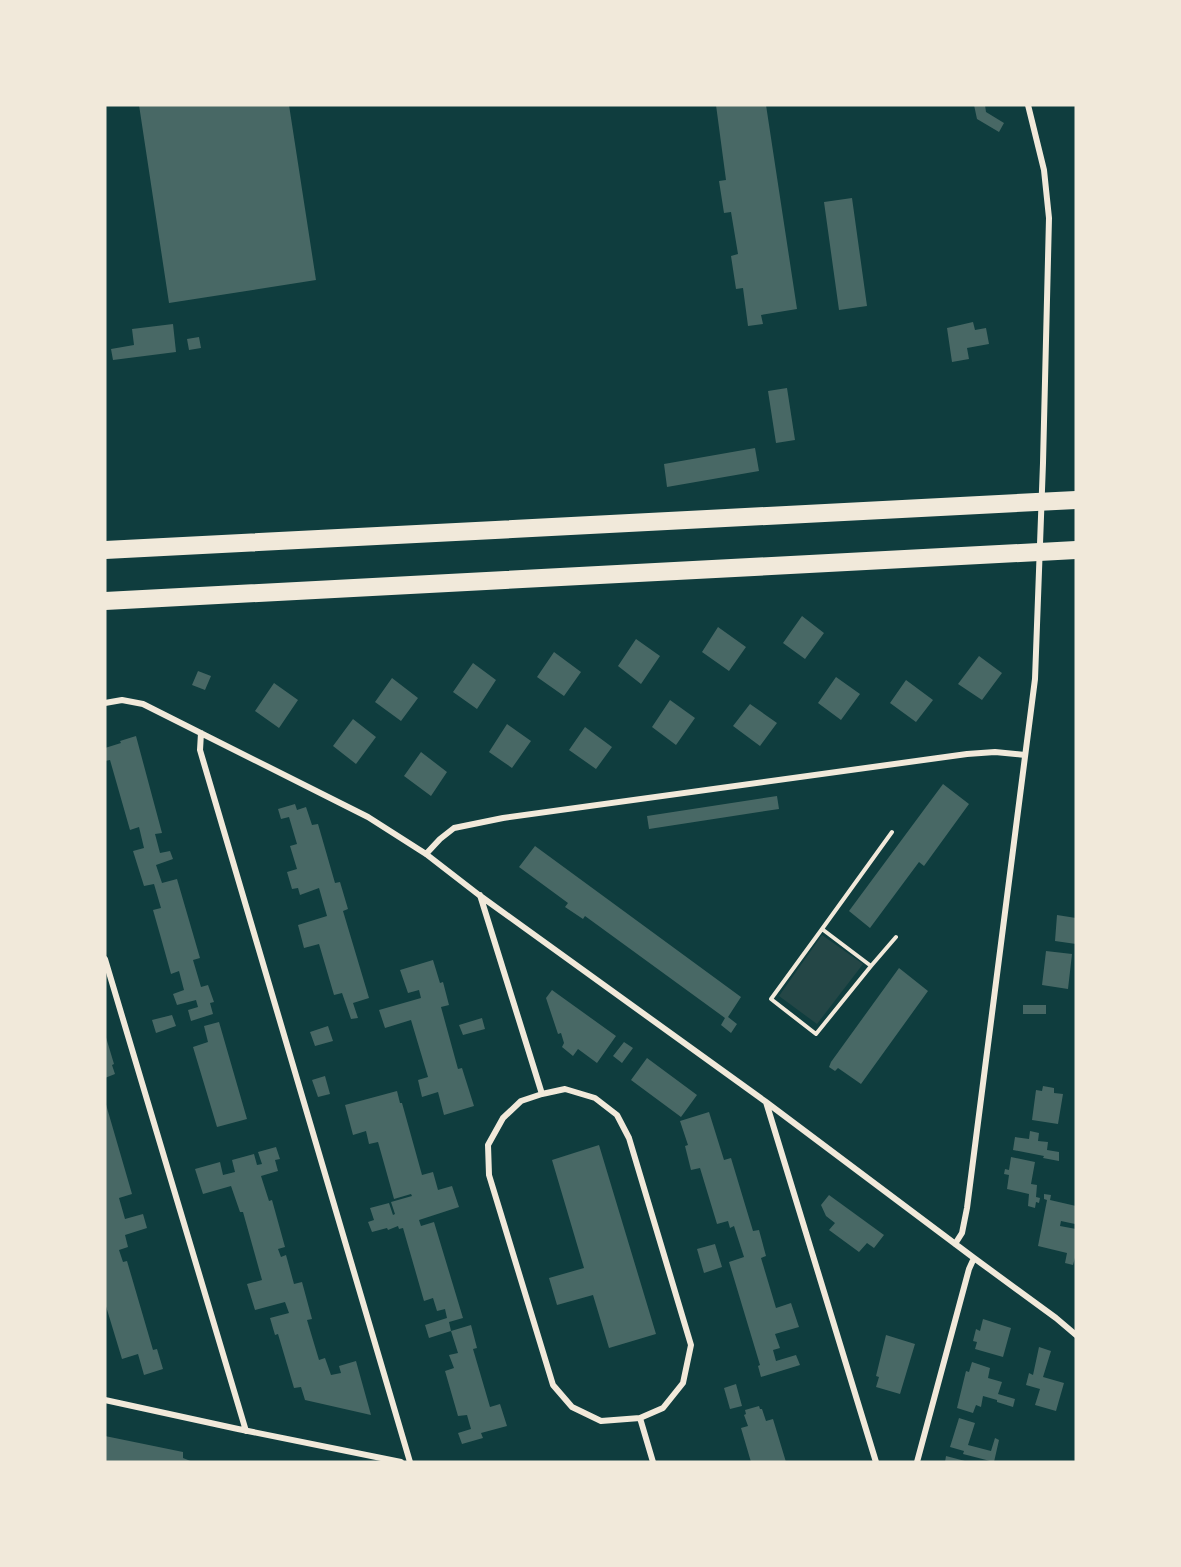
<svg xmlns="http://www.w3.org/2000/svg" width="1181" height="1567" viewBox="0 0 1181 1567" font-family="Lato,sans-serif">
<rect width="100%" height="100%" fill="#0f3d3e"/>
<path fill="#244646" d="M822 935 863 964 817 1024 779 996Z"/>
<path fill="#486865" d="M139 105H289L316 280 169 303Z
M716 105H766L797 309 761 315 763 324 748 326 743 288 736 289 731 256 738 254 731 212 724 213 719 181 726 180Z
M974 105H985L986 112 1004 123 999 132 977 119Z
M852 198 867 306 839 310 824 202Z
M973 322 975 330 986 328 989 344 967 348 969 359 952 362 947 328Z
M173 324 176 352 113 360 111 349 134 345 132 329Z
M199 337 201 348 189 350 187 339Z
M787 388 795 440 776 443 768 391Z
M755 448 759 471 667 487 664 464Z
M802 616 824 633 805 659 783 643Z
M718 627 746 647 729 671 702 652Z
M636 639 660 656 641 684 618 666Z
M554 652 581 672 564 696 537 677Z
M979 656 1002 673 982 700 958 684Z
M473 663 496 680 477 709 453 692Z
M198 671 211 676 205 690 192 685Z
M836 677 860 694 841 720 818 703Z
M392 678 418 698 401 721 375 702Z
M906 680 933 700 916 722 890 703Z
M274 683 298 700 279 728 255 711Z
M670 700 695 718 676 745 652 727Z
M750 704 777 723 760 746 733 726Z
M353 719 376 737 356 764 333 746Z
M507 724 531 741 512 768 489 752Z
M585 727 612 747 596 769 569 750Z
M136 736 162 833 155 834 160 853 170 851 173 859 156 865 162 883 177 879 200 958 193 960 201 987 208 985 214 1002 210 1003 213 1014 191 1021 188 1010 198 1007 196 1000 177 1005 173 994 184 990 179 971 171 974 161 938 153 910 161 908 154 884 144 886 133 851 144 848 139 827 130 830 110 760 105 761V748L121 743 120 741Z
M421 752 447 772 431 796 404 776Z
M943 784 969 804 924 866 919 862 870 928 849 911Z
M777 796 779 809 649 829 647 816Z
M295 804 297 810 306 807 312 825 318 824 335 883 340 882 348 909 343 911 369 998 353 1003 358 1018 351 1019 342 993 334 995 319 944 304 948 298 925 327 916 319 888 300 895 298 888 292 889 287 872 297 869 290 846 297 844 289 817 281 819 278 809Z
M535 846 741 997 728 1017 737 1024 731 1033 721 1025 725 1018 585 916 583 919 565 907 568 903 519 867Z
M1057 915 1076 918V944L1055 941Z
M1046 951 1072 954 1068 989 1042 985Z
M433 960 440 983 443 982 449 1005 441 1007 458 1069 462 1068 474 1106 444 1115 438 1092 422 1097 418 1080 428 1077 411 1020 385 1028 379 1010 421 998 419 990 408 993 400 970Z
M899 968 928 991 861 1084 838 1068 835 1071 829 1067 831 1062Z
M552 990 616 1036 597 1063 578 1049 573 1056 562 1047 564 1043 561 1033 558 1034 546 998Z
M1023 1005H1046V1014H1023Z
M172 1015 176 1026 156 1033 152 1020Z
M482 1018 485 1029 463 1035 459 1025Z
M219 1022 247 1119 217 1127 193 1047 208 1042 204 1026Z
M328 1026 333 1041 315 1046 310 1032Z
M105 1034 114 1064 112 1065 115 1074 105 1078Z
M624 1042 633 1048 622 1063 613 1056Z
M647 1058 697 1095 681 1117 631 1080Z
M325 1076 330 1094 318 1097 312 1080Z
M1043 1086 1054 1088V1093L1063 1094 1058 1124 1032 1120 1036 1090 1042 1091Z
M397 1091 400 1103H402L422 1175 433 1172 438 1190 452 1186 459 1207 419 1220 421 1226 434 1222 463 1318 449 1322 451 1331 471 1325 477 1348 473 1349 490 1407 500 1404 507 1426 481 1433 483 1438 462 1444 458 1433 471 1429 467 1415 458 1416 445 1371 454 1368 449 1355 458 1353 451 1331 429 1338 425 1325 447 1318 445 1309 437 1311 433 1298 424 1301 403 1228 399 1229 398 1226 388 1230 387 1228 372 1232 368 1222 374 1220 370 1208 389 1203 393 1215 395 1214 391 1202 412 1196 411 1194 394 1199 378 1142 369 1144 366 1131 353 1135 345 1105Z
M105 1101 132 1194 119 1198 125 1219 143 1214 147 1228 125 1235 128 1247 119 1250 123 1262 127 1261 153 1350 157 1349 163 1369 144 1375 138 1354 122 1359 105 1303V1229L106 1228 105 1224Z
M709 1112 724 1160 731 1158 753 1231 759 1230 766 1256 761 1258 776 1308 791 1303 799 1327 775 1334 780 1348 773 1350 776 1361 796 1355 800 1365 761 1377 758 1366 760 1365 729 1262 744 1257 734 1226 730 1228 728 1221 717 1224 700 1168 691 1170 685 1146 688 1145 680 1121Z
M1030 1131 1039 1133 1038 1141 1048 1142 1047 1150 1059 1152V1161L1043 1158 1044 1156 1013 1150 1015 1137 1029 1139Z
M599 1145 656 1334 609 1348 593 1295 557 1305 549 1278 584 1268 552 1160Z
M276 1147 280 1159 275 1160 278 1171 261 1176 269 1201 272 1200 285 1247 278 1249 281 1257 286 1255 294 1284 302 1282 312 1319 307 1320 319 1360 325 1358 331 1375 341 1373 339 1366 356 1361 371 1415 305 1400 301 1387 294 1388 278 1334 275 1335 270 1318 289 1313 285 1302 255 1310 247 1284 262 1280 243 1212H240L231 1186 203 1194 195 1169 220 1162 223 1175 235 1172 232 1160 254 1154 257 1165 262 1164 258 1152Z
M1011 1157 1035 1162 1031 1184 1037 1185 1036 1197 1040 1198 1039 1203 1036 1202 1035 1208 1028 1206 1029 1194 1007 1189 1009 1175 1004 1174 1005 1169 1009 1170Z
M1044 1194 1051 1195 1050 1200 1076 1206 1075 1224 1061 1221 1060 1226 1076 1229V1254L1073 1265 1065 1263 1067 1253 1038 1246 1047 1200 1044 1199Z
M829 1195 884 1235 874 1248 867 1243 859 1252 829 1230 835 1223 826 1216 821 1205Z
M715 1244 722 1267 704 1273 697 1249Z
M983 1319 1011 1328 1003 1357 975 1349 977 1342 973 1341 976 1329 980 1331Z
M886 1335 915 1344 900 1394 876 1387 879 1377 876 1376Z
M1039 1347 1051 1351 1043 1377 1064 1383 1056 1411 1035 1405 1040 1389 1026 1385 1029 1373 1033 1375Z
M972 1362 990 1368 988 1378 1002 1382 998 1394 1015 1399 1013 1407 997 1402V1400L983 1396 981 1407 976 1405 973 1413 957 1408 966 1371 969 1372Z
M736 1384 742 1406 730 1409 724 1388Z
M759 1406 760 1409H762L766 1421 773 1419 786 1462H751L741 1428 748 1426 744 1415 746 1414 745 1410Z
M959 1418 975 1423 968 1445 991 1451 995 1438 999 1440 994 1462 963 1454 964 1451 950 1447Z
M105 1436 183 1452V1458L193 1462H105Z
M946 1456 965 1461 964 1462H945Z"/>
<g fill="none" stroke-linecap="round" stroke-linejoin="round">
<path stroke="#f1e9da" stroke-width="4" d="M892 832 822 929 871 966 896 937
M822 929 771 999 816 1034 871 966"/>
<path stroke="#f1e9da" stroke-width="6" d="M105 703 122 700 143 704 368 817 426 854 479 895 766 1102 974 1258 1056 1318 1076 1335
M201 733 200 750 410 1462
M426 854 440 839 454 828 503 818 967 754 995 752 1025 755
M480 895 542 1094
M105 959 246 1431
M565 1089 595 1098 617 1115 629 1138 691 1345 683 1383 663 1408 640 1418 601 1421 572 1407 553 1385 489 1175 488 1145 503 1118 521 1101 542 1094Z
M766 1102 876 1462
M955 1244 962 1233 967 1208 1035 679 1043 463 1049 218 1044 170 1028 105
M105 1400 238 1429 401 1462
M640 1418 653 1462
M917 1462 969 1269 974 1258"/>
<path stroke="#f1e9da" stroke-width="18" d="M105 550 1076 500
M105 601 1076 550"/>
</g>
<rect width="1181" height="1567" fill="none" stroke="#f1e9da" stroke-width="213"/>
</svg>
